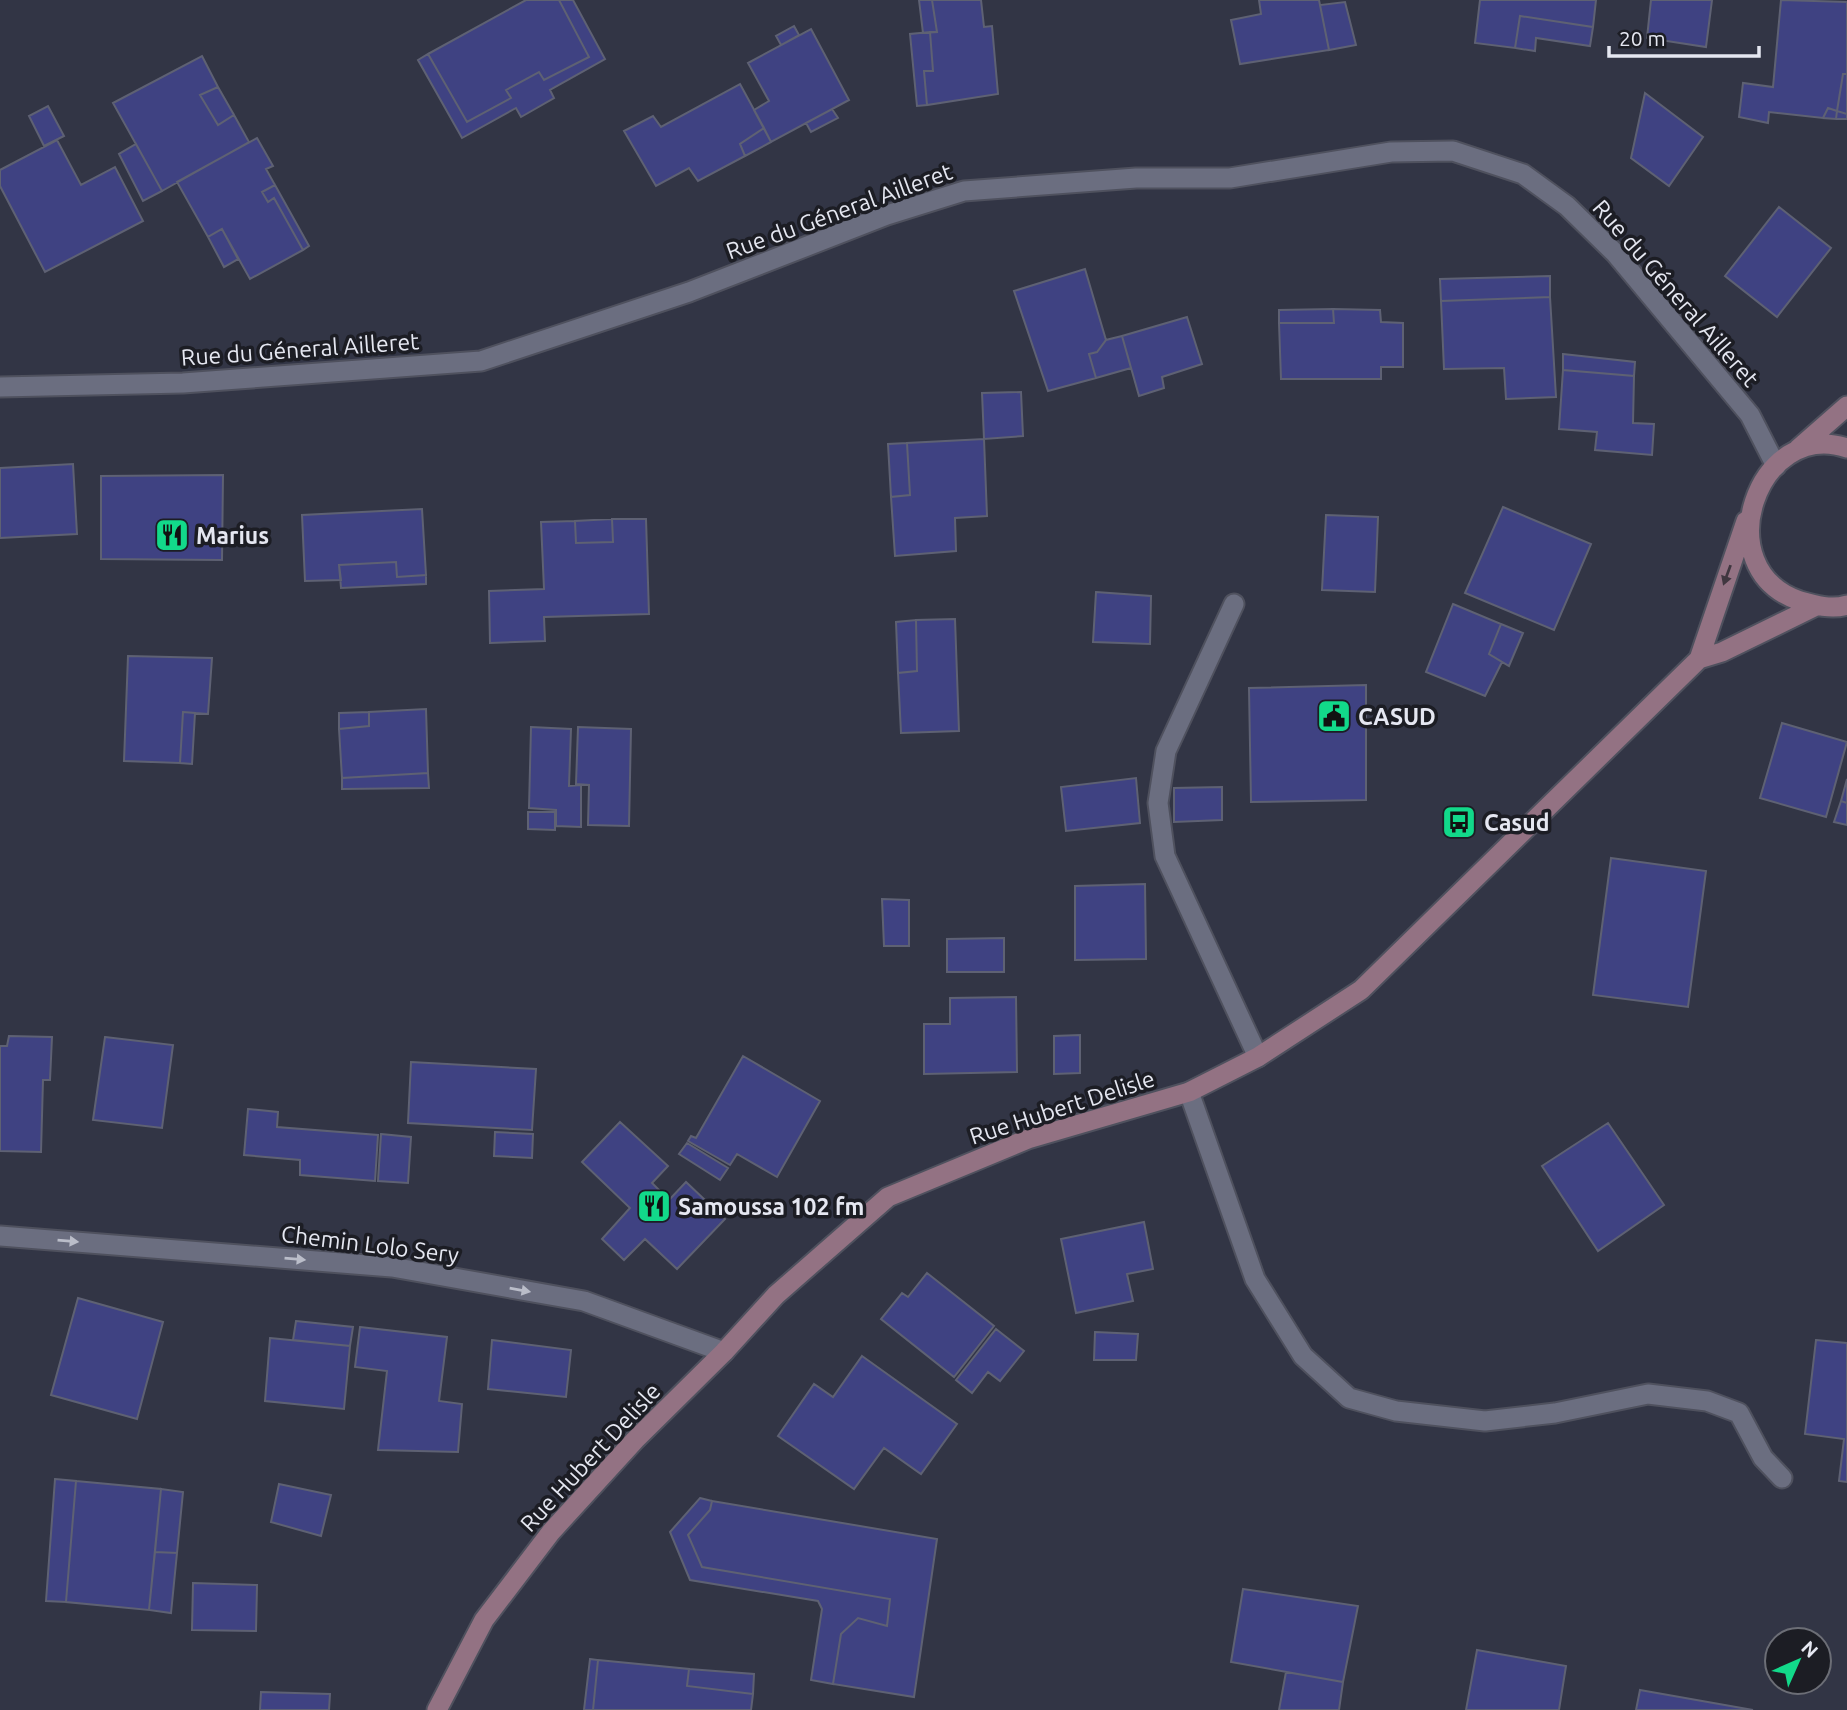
<svg xmlns="http://www.w3.org/2000/svg" width="1847" height="1710" viewBox="0 0 1847 1710" font-family="Ubuntu,sans-serif">
<rect width="100%" height="100%" fill="#323545"/>
<path fill="#3f4282" stroke="#5e6173" stroke-width="2" d="M526 0H559L589 57 544 80 539 72 506 90 511 98 467 122 428 54Z
M559 0H573L605 59 550 90 554 98 521 117 516 108 462 138 418 60 428 54 467 122 511 98 506 90 539 72 544 80 589 57Z
M919 0H932L937 32 923 33Z
M932 0H981L984 27 992 26 998 94 927 105 924 71H933L930 32H937Z
M1259 0H1319L1329 50 1240 64 1231 20 1261 14Z
M1480 0H1596L1593 27 1520 16 1515 48 1475 43Z
M1651 0H1712L1706 47 1647 38Z
M1781 0 1847 2V74H1843L1837 111 1828 108 1823 118 1769 112 1768 123 1739 117 1743 83 1773 87Z
M1345 2 1356 45 1329 50 1320 5Z
M1520 16 1593 27 1590 46 1536 38 1535 51 1515 48Z
M794 26 799 35 781 45 776 36Z
M811 29 849 100 771 142 754 110 769 101 748 63Z
M930 32 933 71H924L927 105 917 106 910 34Z
M202 56 218 87 200 95 218 125 234 115 249 142 162 191 113 103Z
M1843 74H1847V114L1837 111Z
M740 84 764 128 740 144 745 156 698 181 689 168 656 186 624 131 653 116 661 127Z
M218 87 234 115 218 125 200 95Z
M1645 93 1703 137 1669 186 1631 158Z
M48 106 64 136 44 146 29 116Z
M1828 108 1837 111 1836 119 1823 118Z
M832 109 838 118 811 132 806 123Z
M1837 111 1847 114V119H1836Z
M764 128 771 142 745 156 740 144Z
M257 138 273 166 266 169 275 185 262 192 268 202 274 198 303 250 250 279 222 229 208 237 177 182Z
M57 140 81 185 115 167 143 221 45 272 0 186V170Z
M136 144 162 191 143 201 119 154Z
M275 185 309 246 303 250 274 198 268 202 262 192Z
M1779 207 1831 248 1777 317 1725 276Z
M222 229 238 259 224 267 208 237Z
M1085 269 1106 340 1097 352 1089 354 1096 378 1048 391 1014 291Z
M1550 276V297L1441 301 1440 279Z
M1550 297 1556 397 1506 399 1504 368 1444 369 1441 301Z
M1333 309 1380 310 1381 322 1403 323V367H1381V379H1281L1279 323H1334Z
M1333 309 1334 323H1279V310Z
M1187 317 1202 364 1162 377 1164 388 1139 396 1122 336Z
M1122 336 1131 368 1096 378 1089 354 1097 352 1106 340Z
M1563 354 1635 362 1634 376 1563 370Z
M1563 370 1634 376 1633 423 1654 424 1652 455 1595 450 1597 432 1559 429Z
M1021 392 1023 436 984 439 982 393Z
M984 439 987 516 955 518 956 551 895 556 891 497 910 495 907 443Z
M907 443 910 495 891 497 888 444Z
M73 464 77 534 0 538V468Z
M223 475 222 560 101 559V476Z
M1503 507 1591 544 1554 630 1465 593Z
M422 509 426 575 397 577 396 562 339 565 341 580 305 581 302 515Z
M1326 515 1378 517 1375 592 1322 590Z
M612 519H646L649 614 544 617 545 641 490 643 489 591 544 589 541 522 575 521 576 543 613 542Z
M612 519 613 542 576 543 575 521Z
M396 562 397 577 426 575V584L341 588 339 565Z
M1096 592 1151 596 1150 644 1093 642Z
M1453 604 1501 624 1489 654 1502 662 1485 696 1426 672Z
M955 619 959 731 901 733 898 673 917 671 916 620Z
M916 620 917 671 898 673 896 622Z
M1501 624 1523 633 1509 666 1489 654Z
M128 656 212 658 208 714 183 712 180 763 124 761Z
M1366 685V800L1251 802 1249 688Z
M426 709 428 773 342 778 339 729 369 726V712Z
M183 712 195 713 192 764 180 763Z
M369 712V726L339 729V713Z
M1782 723 1847 742 1826 817 1760 798Z
M531 727 571 729 569 786 581 785V827L556 826V810L529 808Z
M578 727 631 729 629 826 588 825 589 785 576 784Z
M428 773 429 788 342 789V778Z
M1136 778 1140 823 1066 831 1061 787Z
M1847 779V803L1841 801Z
M1222 787V820L1174 822V788Z
M1841 801 1847 803V825L1834 822Z
M528 812H555V830L528 829Z
M1611 858 1706 871 1688 1007 1593 995Z
M1145 884 1146 959 1075 960V886Z
M882 899 909 900V946H884Z
M1004 938V972H947V939Z
M1016 997 1017 1072 924 1074V1024H950V998Z
M1080 1035V1073L1054 1074V1036Z
M9 1036 52 1037 50 1080H43L41 1152 0 1151V1046H7Z
M105 1037 173 1045 162 1128 93 1120Z
M743 1056 820 1101 777 1177 737 1154 730 1165 688 1141 691 1136 696 1138Z
M411 1062 536 1069 532 1130 408 1123Z
M248 1109 278 1112 277 1127 378 1135 375 1181 300 1175V1160L244 1155Z
M620 1122 668 1166 652 1183 669 1200 686 1182 725 1219 677 1269 645 1239 624 1260 602 1239 630 1208 582 1162Z
M1608 1123 1664 1205 1598 1251 1542 1166Z
M495 1132 533 1134 532 1158 494 1156Z
M381 1134 411 1137 408 1183 378 1181Z
M687 1143 728 1168 720 1180 679 1154Z
M1144 1222 1153 1269 1127 1274 1133 1301 1076 1313 1061 1239Z
M927 1273 994 1326 954 1377 881 1319 902 1293 908 1297Z
M78 1298 163 1322 137 1419 51 1395Z
M296 1321 353 1327 350 1346 293 1340Z
M360 1327 447 1337 439 1401 462 1404 458 1452 378 1450 387 1371 355 1367Z
M996 1329 1024 1351 1000 1381 988 1372 972 1393 956 1380Z
M1095 1332 1138 1334 1136 1360H1094Z
M270 1338 350 1346 344 1409 265 1401Z
M492 1340 571 1350 566 1397 488 1389Z
M1816 1340 1847 1343V1482L1839 1481 1844 1439 1805 1434Z
M862 1356 957 1424 921 1474 884 1448 854 1489 778 1436 814 1384 833 1397Z
M55 1479 76 1481 66 1602 46 1601Z
M76 1481 161 1489 149 1610 66 1602Z
M279 1484 331 1495 321 1536 271 1522Z
M161 1489 183 1492 177 1553 155 1552Z
M700 1498 712 1501 710 1510 688 1535 702 1567 890 1599 887 1626 858 1618 841 1634 833 1684 811 1680 822 1609 818 1601 690 1580 670 1532Z
M712 1501 937 1539 914 1697 833 1684 841 1634 858 1618 887 1626 890 1599 702 1567 688 1535 710 1510Z
M155 1552 177 1553 171 1613 149 1610Z
M193 1583 257 1585 256 1631 192 1630Z
M1243 1589 1358 1606 1343 1682 1231 1662Z
M1477 1650 1566 1666 1559 1710H1466Z
M590 1659 598 1660 593 1710H584Z
M598 1660 689 1669 687 1686 753 1694 751 1710H593Z
M689 1669 754 1674 753 1694 687 1686Z
M1286 1672 1343 1682 1339 1710H1279Z
M1640 1690 1753 1710H1636Z
M261 1692 330 1694 329 1710H260Z"/>
<g fill="none" stroke-linecap="round" stroke-linejoin="round">
<g stroke="#4f515e" stroke-width="23">
<path id="service" d="M1234 604 1166 751 1158 803 1165 856 1258 1057"/>
</g>
<g stroke="#4f515e" stroke-width="23">
<path id="minor" d="M0 387 183 383 481 361 689 292 887 215 964 191 1136 178H1230L1391 152 1453 151 1523 174 1567 206 1615 253 1750 415 1776 466
M1189 1092 1255 1279 1303 1356 1349 1398 1396 1411 1485 1421 1555 1413 1648 1394 1707 1401 1739 1413 1763 1458 1782 1478
M0 1236 392 1267 584 1301 724 1352"/>
</g>
<g stroke="#4f515e" stroke-width="23">
<path id="secondary" d="M1847 448C1758 418 1705 569 1800 601 1814 605 1832 610 1847 605
M1798 449 1847 406
M1699 659 1746 521
M437 1710 484 1620 551 1532 635 1440 724 1352 776 1295 888 1197 1028 1139 1189 1092 1258 1057 1361 990 1699 659 1722 652 1816 606"/>
</g>
<use href="#service" stroke="#6b6e80" stroke-width="19"/>
<use href="#minor" stroke="#6b6e80" stroke-width="19"/>
<use href="#secondary" stroke="#937283" stroke-width="19"/>
</g>
<defs><path id="oneway-solid" d="M-6-.8H1V-3.2L6.5 0L1 3.2V.8H-6Z" transform="scale(1.75)"/></defs>
<use fill="#403740" href="#oneway-solid" transform="translate(1727 575) rotate(110)"/>
<g fill="#babdc9">
<use href="#oneway-solid" transform="translate(68 1241) rotate(5)"/>
<use href="#oneway-solid" transform="translate(295 1259) rotate(5)"/>
<use href="#oneway-solid" transform="translate(520 1290) rotate(10)"/>
</g>
<defs>
<g id="restaurant-square" transform="scale(1.75)"><rect x="-9" y="-9" width="18" height="18" rx="4" fill="#12d98a" stroke="#1c1d24"/><path d="M-5-6h1v4h1v-4h1v4h1v-4h1v5L-1.5 .5V6h-2V.5L-5-1ZM5-6V6H3V1.5H1.5Q1.5-4 5-6Z" fill="#111"/></g>
<g id="civic-square" transform="scale(1.75)"><rect x="-9" y="-9" width="18" height="18" rx="4" fill="#12d98a" stroke="#1c1d24"/><path d="M-.6-6.5H3V-4.5H.6V-3L4-1V1h2V6H-6V1h2V-1L-.6-3ZM-1.2 2.5V6h2.4V2.5Z" fill="#111"/></g>
<g id="bus-square" transform="scale(1.75)"><rect x="-9" y="-9" width="18" height="18" rx="4" fill="#12d98a" stroke="#1c1d24"/><path d="M-5-6H5V4H4V6H2V4H-2V6H-4V4H-5ZM-3.5-4V0h7V-4ZM-3.5 1.2v1.5H-2V1.2ZM2 1.2v1.5H3.5V1.2Z" fill="#111"/></g>
</defs>
<g fill-rule="evenodd">
<use href="#restaurant-square" x="172" y="535"/>
<use href="#civic-square" x="1334" y="716"/>
<use href="#bus-square" x="1459" y="822"/>
<use href="#restaurant-square" x="654" y="1206"/>
</g>
<g text-anchor="middle" dominant-baseline="central" stroke-width="7" stroke-linejoin="round" paint-order="stroke">
<g font-size="23" fill="#e5e7f1" stroke="#1c1d24">
<text transform="translate(839 211) rotate(-20)">Rue du Géneral Ailleret</text>
<text transform="translate(1676 293) rotate(49)">Rue du Géneral Ailleret</text>
<text transform="translate(300 349) rotate(-4)">Rue du Géneral Ailleret</text>
<text transform="translate(1062 1107) rotate(-18)">Rue Hubert Delisle</text>
<text transform="translate(370 1244) rotate(7)">Chemin Lolo Sery</text>
<text transform="translate(590 1457) rotate(-47)">Rue Hubert Delisle</text>
</g>
<g font-size="23" font-weight="bold" fill="#e5e7f1" stroke="#1c1d24" text-anchor="start">
<text x="196" y="535">Marius</text>
<text x="1358" y="716">CASUD</text>
<text x="1484" y="822">Casud</text>
<text x="678" y="1206">Samoussa 102 fm</text>
</g>
</g>
<g transform="translate(1798 1661) rotate(45)"><circle r="33" fill="#1c1d24" stroke="#6c6e76" stroke-width="2"/>
<path d="M0-5L12 26L0 18L-12 26Z" fill="#12d98a"/>
<text y="-10" font-size="19" font-weight="bold" text-anchor="middle" fill="#e5e7f1">N</text>
</g>
<path d="M1609 46v10h150v-10" fill="none" stroke="#e5e7f1" stroke-width="3.5"/>
<text x="1619" y="46" font-size="21" fill="#e5e7f1" stroke="#1c1d24" stroke-width="5" paint-order="stroke">20 m</text>
</svg>
